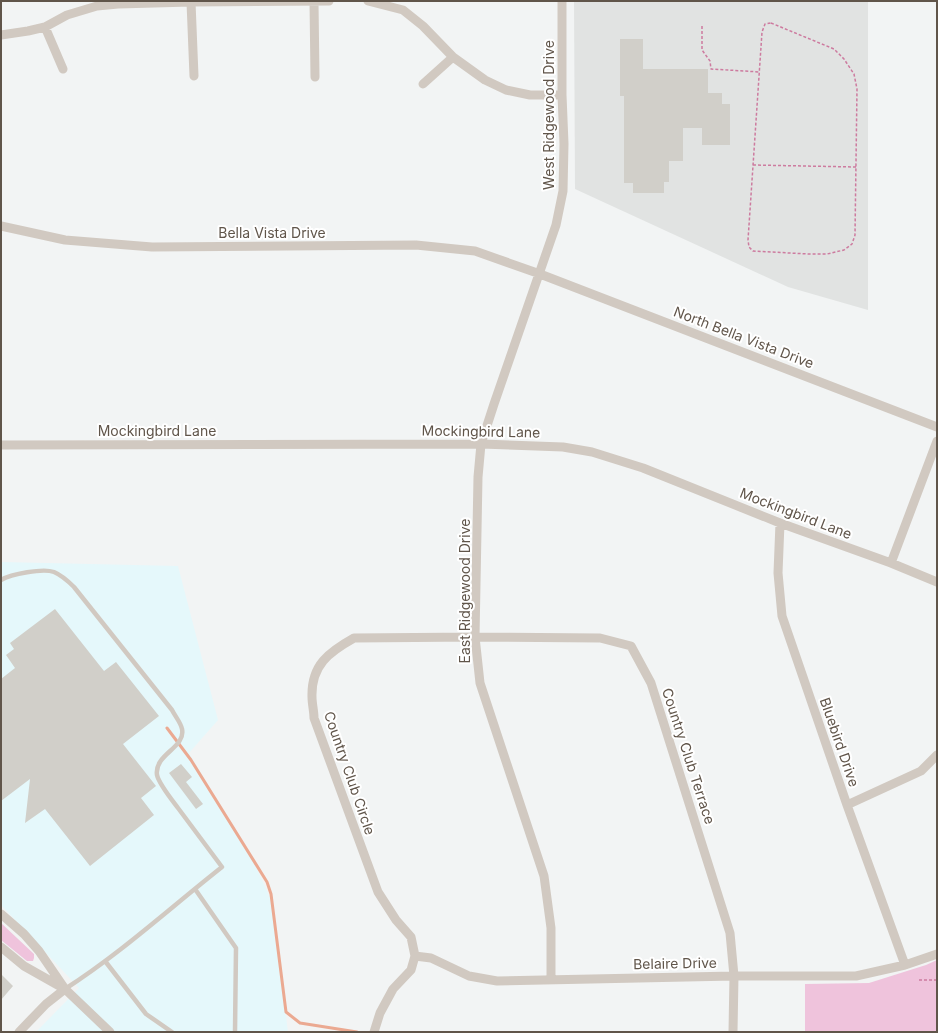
<svg xmlns="http://www.w3.org/2000/svg" width="938" height="1033" viewBox="0 0 938 1033" font-family="Inter,sans-serif">
<rect width="100%" height="100%" fill="#f2f4f4"/>
<path fill="#e1e3e2" d="M574 1H868V310L788 287 575 189Z"/>
<path fill="#e5f8fb" d="M1 562 178 566 218 720 189 753 252 858 271 900 288 1032H36L79 988 1 905Z"/>
<path fill="#efc3dc" d="M1 923 34 954V958L33 961H27L1 940Z
M937 960V1032H805V984L869 983 926 965Z"/>
<g fill="none" stroke-linecap="round" stroke-linejoin="round">
<path stroke="#eba991" stroke-width="3" d="M167 728 191 760 267 882 271 894 286 1012 300 1023 357 1032"/>
</g>
<path fill="#d1cfc9" d="M620 39H643V69H708V93H722V104H730V145H702V128H683V161H669V182H664V193H633V183H624V96H620Z
M55 609 104 671 116 662 159 716 123 744 156 786 141 798 154 815 90 866 45 809 25 823 30 779 1 801V679L15 668 6 655 14 649 10 643Z
M181 764 192 777 186 782 203 804 196 809 169 773Z
M1 974 13 986 1 1000Z"/>
<g fill="none" stroke-linecap="round" stroke-linejoin="round">
<path stroke="#cd7b9f" stroke-width="1.5" stroke-dasharray="3 2" stroke-linecap="butt" d="M771 23 834 49 844 59 854 74 857 89 855 235 852 244 844 250 827 254H808L753 251 749 247 748 240 762 32 765 24Z
M702 26V50L710 61 711 69 760 72
M753 165 856 167
M919 980H937"/>
<path stroke="#d1c9c1" stroke-width="4.5" d="M1 580C11 574 43 568 54 572 61 575 68 581 74 587L172 710C175 716 181 723 182 729 186 748 154 754 157 775 159 784 172 800 178 808 193 828 207 847 222 867 170 908 121 953 65 989
M195 889 236 948 235 1032
M105 961 146 1014 172 1032"/>
<path stroke="#d1c9c1" stroke-width="9" d="M368 1 403 10 423 26 453 57 485 80 506 90 530 95H562
M191 2 194 76
M314 2 315 77
M45 27 63 69
M1 35 28 31 45 27 67 15 97 6 118 4 191 2 329 1
M423 84 453 57
M1 226 65 240 152 247 416 245 475 251 540 274 937 427
M1 445 481 444 563 447 592 452 643 468 780 523 891 563 937 582
M780 523 778 573 782 616 847 805 905 965
M891 563 937 441
M847 805 921 771 937 755
M1 914 24 934 39 951 65 989 110 1032
M1 947 24 966 63 988
M415 956 431 958 469 976 497 981 734 976H856L905 965 937 954
M551 979V928L544 876 480 683 475 637 478 477 481 444 494 404 556 225 563 191 564 144 562 95V1
M19 1032 46 1004 65 989
M374 1032 380 1013 393 989 411 970 415 956 411 937 396 920 378 892 314 718C314 711 312 704 312 697 311 665 329 652 354 638L475 637 600 638 631 646 651 683 730 933 734 976 733 1032"/>
</g>
<g text-anchor="middle" dominant-baseline="central" stroke-width="4" stroke-linejoin="round" paint-order="stroke">
<g font-size="14" fill="#60554a" stroke="#fff">
<text transform="translate(548 115) rotate(-90)">West Ridgewood Drive</text>
<text x="272" y="232">Bella Vista Drive</text>
<text transform="translate(744 337) rotate(21)">North Bella Vista Drive</text>
<text x="157" y="430">Mockingbird Lane</text>
<text transform="translate(481 431) rotate(1)">Mockingbird Lane</text>
<text transform="translate(796 513) rotate(21)">Mockingbird Lane</text>
<text transform="translate(464 591) rotate(-90)">East Ridgewood Drive</text>
<text transform="translate(840 742) rotate(71)">Bluebird Drive</text>
<text transform="translate(689 756) rotate(72)">Country Club Terrace</text>
<text transform="translate(350 773) rotate(71)">Country Club Circle</text>
<text transform="translate(675 963) rotate(-1)">Belaire Drive</text>
</g>
</g>
<rect width="938" height="1033" fill="none" stroke="#60554a" stroke-width="4"/>
</svg>
